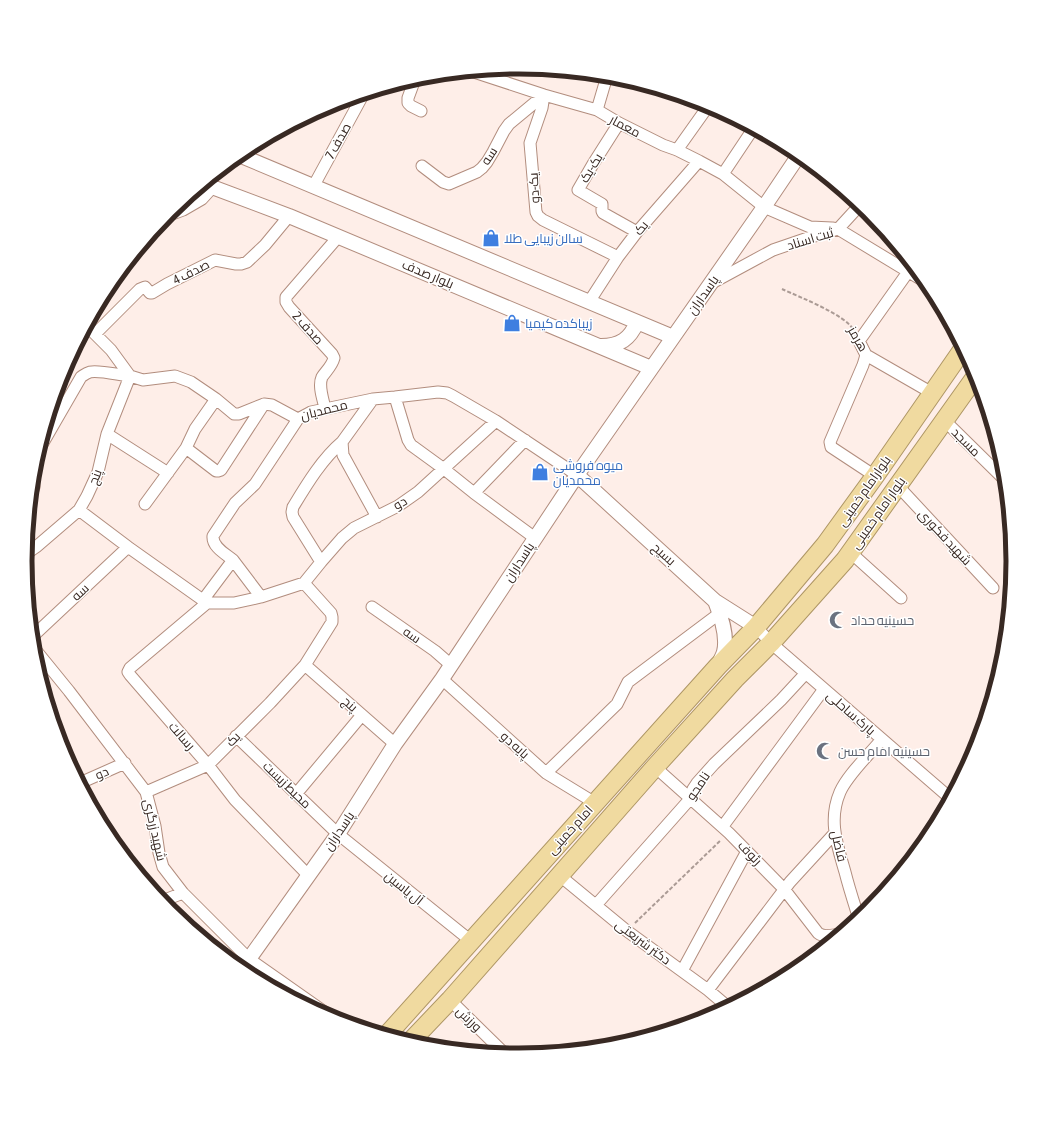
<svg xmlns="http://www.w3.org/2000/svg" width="1038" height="1123" viewBox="0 0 1038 1123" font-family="'Asap Condensed',Cairo,sans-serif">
<rect width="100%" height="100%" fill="#feeee8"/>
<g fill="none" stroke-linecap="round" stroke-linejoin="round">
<g stroke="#b28d7e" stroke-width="13">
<path id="minor" d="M474 72 544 95 597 110 619 123 663 145 677 150 699 161 723 174 764 207 810 227 832 228 838 229 860 205
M415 79 408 98V103L411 106 421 111
M544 95 542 108 530 143 536 212 538 216 543 220 618 257
M597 110 607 76
M619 123 593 164 578 190 602 204V211L603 213 637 232
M677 150 709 105
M422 166 443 182 449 184 477 172 482 168 487 162 493 152 504 131 509 124 544 95
M723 174 753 129
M313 187 363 95
M167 216 183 210 202 199 212 188
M908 272 859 341 866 355 932 393
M712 283 773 250 808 238 838 229 927 283
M589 302 618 257 637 232 699 161
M87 326 111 350 130 376 143 380 175 376 191 382 216 399 234 414H239L264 404 272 405 298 419 311 412 373 399 395 397 438 392 447 393 453 396 496 421 577 475
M95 334 140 289 145 287 150 293H152L167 284 215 260 236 264H241L247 262 265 245 289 216
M866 355 863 365 830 442 831 447 875 476
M395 397 408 440 411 445 444 469 474 493 535 538
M373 399 342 442 343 455 377 517
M325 408C323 399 318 386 322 377 326 371 332 366 334 358L332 354 289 307 286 302V297L338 237
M944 420 1005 480
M107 434 168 473
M186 448 216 471H218L221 470 264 404
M898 486 993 588
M32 492 34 487 33 477
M474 493 525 440
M145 504 186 448 195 429 216 399
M79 510 128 547 207 603H234L261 597 304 583 331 613 332 617V622L305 665 270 703 208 765 146 792
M850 552 901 598
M26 554 36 547 79 510 87 496 98 472 107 434 130 376C119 375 99 370 90 372 86 373 84 375 81 377L40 448
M233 560 261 597
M321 562 293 517 292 512 293 507C307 484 322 459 342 442
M304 583 321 562 342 538 354 528 398 506 418 492 496 421
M203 600 233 560C226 554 212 547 213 536L235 503 255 484 298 419
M207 603 130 668 128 672 130 675 208 765 235 800 309 876
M372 607 435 651 451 665
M756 627 771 643 950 798
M32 637 128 547
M34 648 69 691 146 792 155 826 159 853 163 867 183 893 249 959 336 1020
M305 665 395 744
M442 679 546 773 595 803
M236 736 338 834 471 941
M655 767 729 833 784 889 818 933C824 938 832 935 840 934
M546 773 617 704 628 682 720 613
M80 783 125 763
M296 794 362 715
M723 826 824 689
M559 875 627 931 708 990 728 1007
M162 901 183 893
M596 905 690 799 693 789 697 783 714 764 781 700 806 673
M859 919C854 903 849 888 845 872 837 844 828 820 840 792 848 774 869 755 882 739
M241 969 249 959
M682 971 747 851
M708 990 790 882 834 834
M450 1000 505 1054"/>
</g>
<g stroke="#b28d7e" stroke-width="16">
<path id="tertiary" d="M239 155C384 216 529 276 673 337
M204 184 289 216 651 368
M601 346C620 346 630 339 637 322
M577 475 715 601 756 627
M715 601C721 616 728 636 724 652 723 656 720 660 719 664
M249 959 338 834 395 744 442 679 577 475 764 207 799 155"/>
</g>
<g stroke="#ae9665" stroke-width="20">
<path id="trunk" d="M387 1035 718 666 756 627 825 545 875 476 963 349
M410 1042 450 1000 655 767 735 679 771 643 845 560 976 376"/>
</g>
<path stroke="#ab9b95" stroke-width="2" stroke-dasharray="4 2" stroke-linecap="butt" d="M782 289C799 297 847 315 854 331
M635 923 721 840"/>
<use href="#minor" stroke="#fff" stroke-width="11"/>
<use href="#tertiary" stroke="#fff" stroke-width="14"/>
<use href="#trunk" stroke="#f0daa0" stroke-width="18"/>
</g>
<defs>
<g id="shop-bare" transform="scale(1.38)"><path d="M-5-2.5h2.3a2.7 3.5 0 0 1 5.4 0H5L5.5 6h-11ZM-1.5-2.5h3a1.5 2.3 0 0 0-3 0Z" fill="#3f7fe0" stroke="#fff" stroke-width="2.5" paint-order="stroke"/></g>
<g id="mosque-bare" transform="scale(1.38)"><path d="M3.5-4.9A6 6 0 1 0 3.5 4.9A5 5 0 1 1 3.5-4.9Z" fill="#6b7280" stroke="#fff" stroke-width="2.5" paint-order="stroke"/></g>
</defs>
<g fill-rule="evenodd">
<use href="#shop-bare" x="491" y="238"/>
<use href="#shop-bare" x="512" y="323"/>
<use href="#shop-bare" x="540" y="472"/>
<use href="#mosque-bare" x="838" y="620"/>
<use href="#mosque-bare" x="825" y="751"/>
</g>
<g text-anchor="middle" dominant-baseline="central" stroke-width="3" stroke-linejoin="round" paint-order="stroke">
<g font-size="13" fill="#382923" stroke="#fff">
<text transform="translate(625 126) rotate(28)">معمار</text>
<text transform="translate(338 141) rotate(-61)">صدف 7</text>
<text transform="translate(489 156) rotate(-57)">سه</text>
<text transform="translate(591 168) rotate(-59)">یک-یک</text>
<text transform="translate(534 188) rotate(-94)">یک-دو</text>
<text transform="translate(641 228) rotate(-51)">یک</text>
<text transform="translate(810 239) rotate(-17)">ثبت اسناد</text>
<text transform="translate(191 272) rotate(-27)">صدف 4</text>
<text transform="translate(428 274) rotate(23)">بلوار صدف</text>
<text transform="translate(703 295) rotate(-55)">پاسداران</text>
<text transform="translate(308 328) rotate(48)">صدف 2</text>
<text transform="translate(858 339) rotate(60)">هرمز</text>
<text transform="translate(324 410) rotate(-14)">محمدیان</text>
<text transform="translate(966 442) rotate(45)">مسجد</text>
<text transform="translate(95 477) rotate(-70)">پنج</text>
<text transform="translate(864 491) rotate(-55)">بلوارامام خمینی</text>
<text transform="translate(400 503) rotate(-31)">دو</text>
<text transform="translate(878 513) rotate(-55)">بلوار امام خمینی</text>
<text transform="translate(945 537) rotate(47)">شهید فکوری</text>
<text transform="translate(664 554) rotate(42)">بسیح</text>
<text transform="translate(519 562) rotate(-57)">پاسداران</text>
<text transform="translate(80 592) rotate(-43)">سه</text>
<text transform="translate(412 635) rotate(35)">سه</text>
<text transform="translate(350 704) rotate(41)">پنج</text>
<text transform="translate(851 713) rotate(41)">پارک ساحلی</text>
<text transform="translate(182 736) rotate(49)">رسالت</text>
<text transform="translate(233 739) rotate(-45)">یک</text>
<text transform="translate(515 745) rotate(42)">پایه دو</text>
<text transform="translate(102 773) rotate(-23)">دو</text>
<text transform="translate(287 785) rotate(44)">محیط زیست</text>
<text transform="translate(698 786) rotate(-56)">نامجو</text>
<text transform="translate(155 830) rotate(77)">شهید زرگری</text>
<text transform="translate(570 830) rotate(-48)">امام خمینی</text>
<text transform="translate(339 831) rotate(-56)">پاسداران</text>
<text transform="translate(839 846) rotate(77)">فاضل</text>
<text transform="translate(750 853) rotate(46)">رئوف</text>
<text transform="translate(404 888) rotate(39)">آل یاسین</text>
<text transform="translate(643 942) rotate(37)">دکتر شریعتی</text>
<text transform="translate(469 1019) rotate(44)">ورزش</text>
</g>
<g font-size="13" fill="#366cbe" stroke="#fff" text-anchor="start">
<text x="504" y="238">سالن زیبایی طلا</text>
<text x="525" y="323">زیباکده کیمیا</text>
<text x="553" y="465">میوه فروشی<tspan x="553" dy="15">محمدیان</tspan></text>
</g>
<g font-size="13" fill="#5b616d" stroke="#fff" text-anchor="start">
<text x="851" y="620">حسینیه حداد</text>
<text x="838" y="751">حسینیه امام حسن</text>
</g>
</g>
<path d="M0 0H1038V1123H0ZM32 561a487 487 0 1 1 974 0a487 487 0 1 1-974 0Z" fill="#fff" fill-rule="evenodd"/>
<path fill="none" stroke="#382923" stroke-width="5" d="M32 561a487 487 0 1 1 974 0a487 487 0 1 1-974 0Z"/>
</svg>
